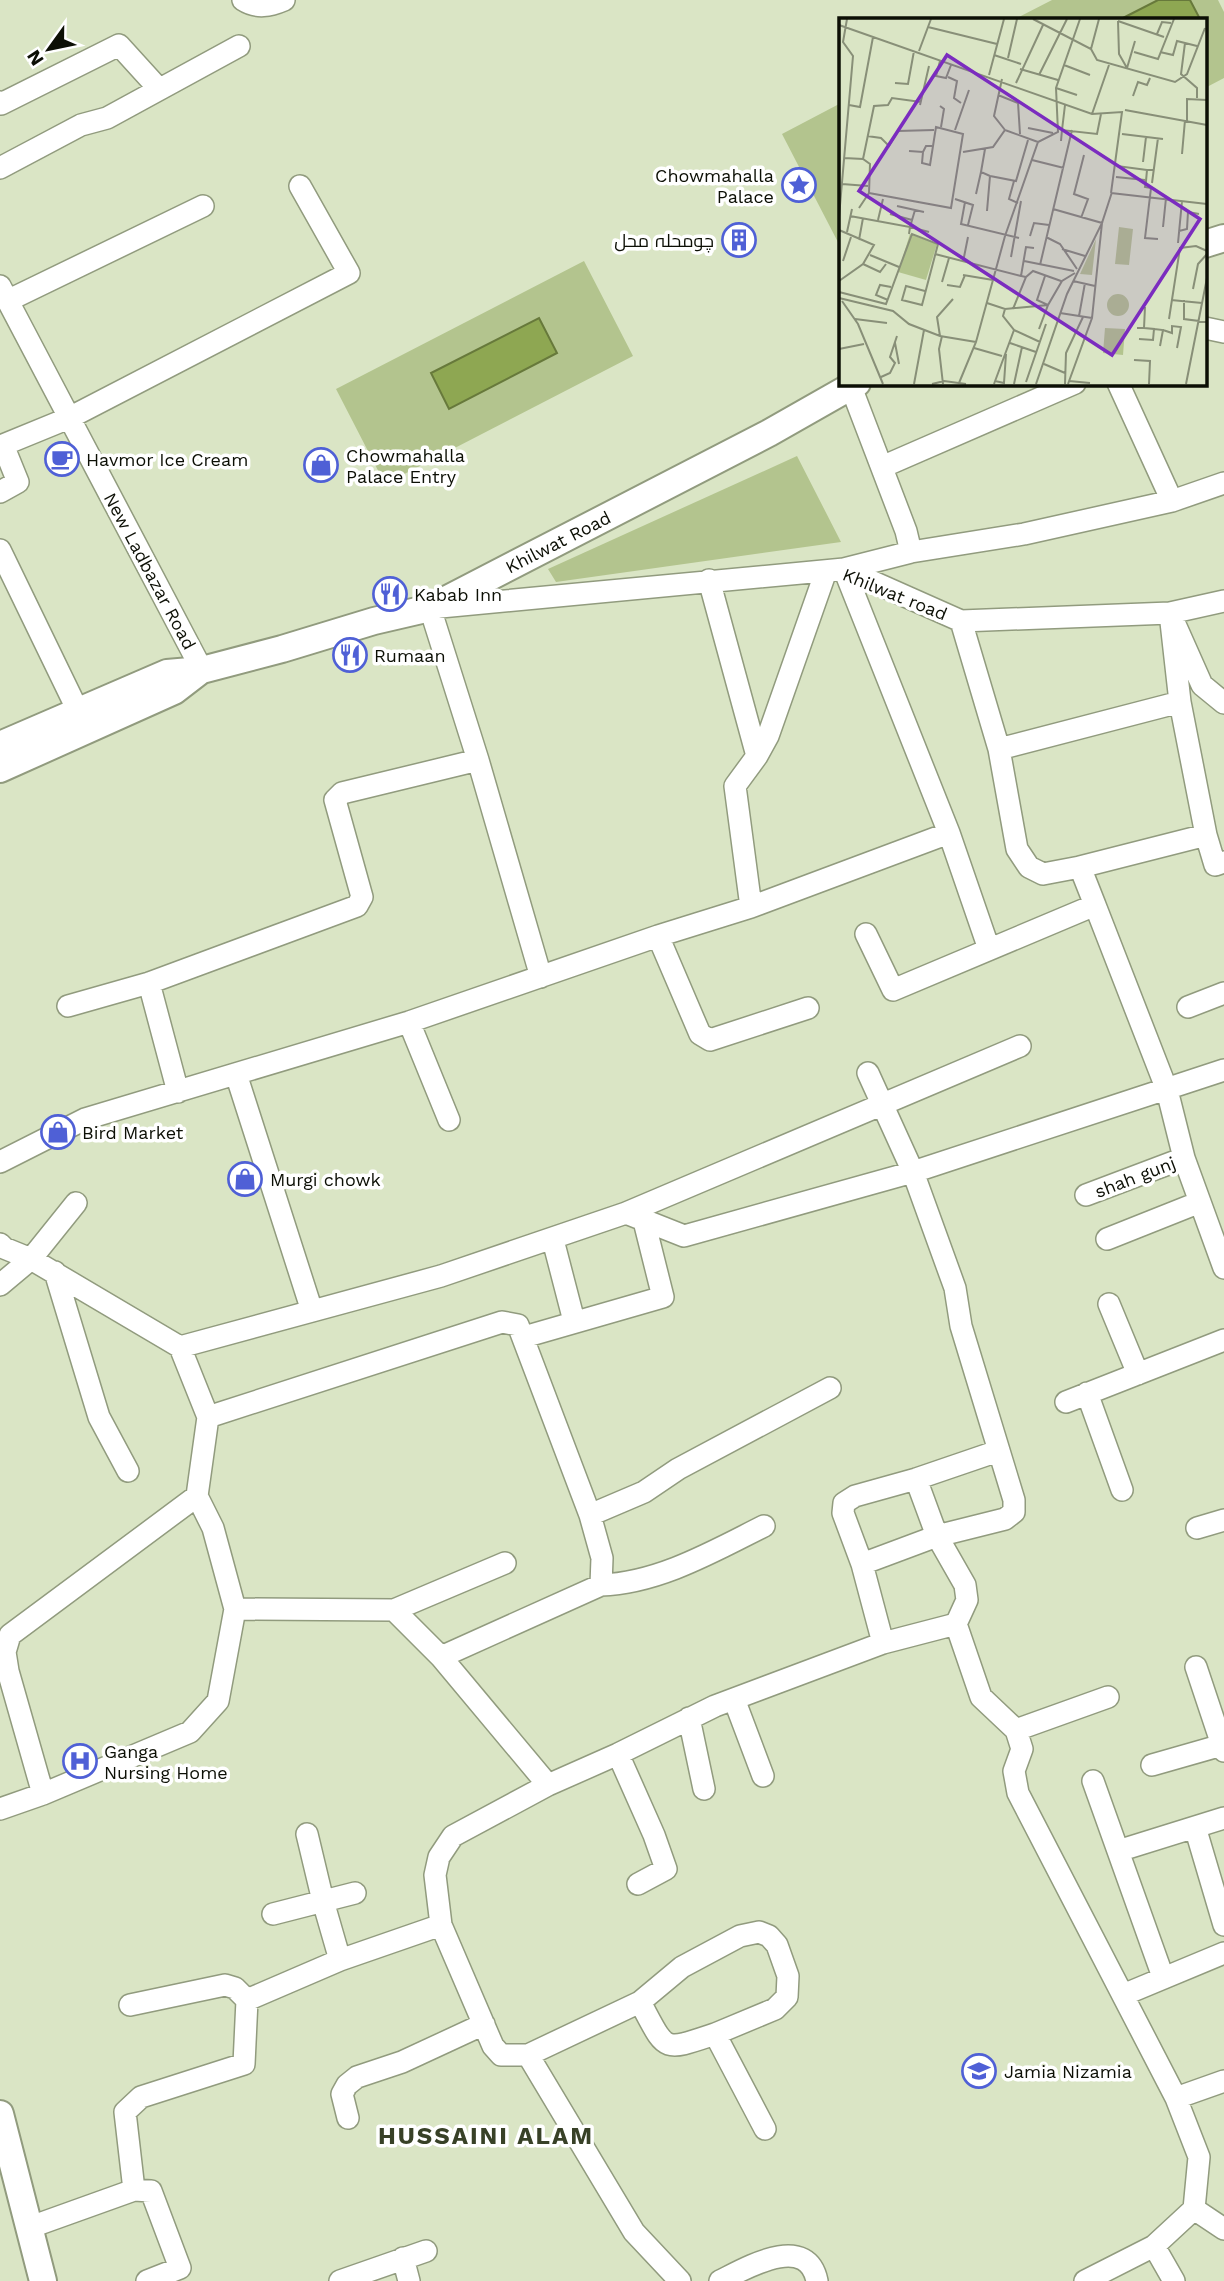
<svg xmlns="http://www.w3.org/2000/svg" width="1224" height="2281" viewBox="0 0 1224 2281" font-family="'Work Sans',Cairo,sans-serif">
<rect width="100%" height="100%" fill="#dae5c5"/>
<path fill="#b3c48e" d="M1052 0H1218L1224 12V78L1205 88V19H1015Z
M841 103V248L782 134Z
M584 261 633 356 385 484 336 389Z
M797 456 841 542 556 582 548 569Z"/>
<path fill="#8ea752" stroke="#67793b" stroke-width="2" d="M1158 0H1190L1200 19H1121Z
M539 318 557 353 449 409 431 373Z"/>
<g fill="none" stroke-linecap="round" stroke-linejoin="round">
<g stroke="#919b7e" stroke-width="24">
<path id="minor" d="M243 0C257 9 270 6 284 0
M0 102 1 104 119 45 159 89
M0 168 81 125 107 118 239 46
M0 286 202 670
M7 301 203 206
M1205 328 1224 332
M1118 383 1172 501
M851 387 906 531 911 552
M882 467 1075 383
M0 492 18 482 3 445 69 418 349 273 300 186
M0 550 78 711
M844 569 961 621 1170 613 1202 685 1224 703
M844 569 949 833 989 949
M709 580 757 756
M961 621 999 749 1017 849 1029 867 1043 874 1080 867
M1180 702 1206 835
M999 749 1180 702 1170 613 1224 601
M1095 905 1167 1090 1184 1158 1224 1268
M751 907 735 786 757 756 768 736 826 571
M866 934 893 990 1095 905 1080 867 1206 835 1215 865 1224 862
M658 936 700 1034 710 1040 808 1008
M541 977 478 760 430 608 844 569 911 552 1024 534 1172 501 1224 483
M149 983 178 1092
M68 1006 149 983 357 906 362 897 335 800 342 793 478 760
M1188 1007 1224 993
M409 1022 449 1120
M236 1074 312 1311
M0 1162 85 1119 409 1022 658 936 751 907 949 833
M1086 1195 1184 1158
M626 1213 1020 1046
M1107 1239 1200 1202
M553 1240 574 1321
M0 1244 4 1248 31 1259 76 1203
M55 1272 99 1417 128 1471
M0 1285 31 1259 180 1347 441 1276 626 1213 684 1236 913 1172 1224 1070
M1109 1304 1138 1374
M524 1337 663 1297 644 1221
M180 1347 208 1417 197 1496 213 1528 235 1609 394 1610 441 1657 548 1785
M1087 1393 1122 1490
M1066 1402 1224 1340
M208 1417 502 1322 518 1325 590 1515 644 1492 678 1469 830 1388
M916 1479 937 1536 965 1585 967 1600 956 1624
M1197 1528 1224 1520
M862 1564 937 1536 1005 1519 1014 1512V1500L961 1326 955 1288 913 1172 868 1073
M601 1585C659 1583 714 1551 764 1526
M394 1610 505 1563
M883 1643 862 1564 843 1513 844 1503 855 1496 916 1479 998 1451
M441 1657 601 1585 602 1558 590 1515
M1196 1667 1224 1751
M734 1699 763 1776
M689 1718 704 1789
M1016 1730 1108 1697
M618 1754 654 1835 666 1869 638 1884
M1152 1765 1222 1745
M1093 1781 1163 1977
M43 1794 8 1671 5 1652 10 1635 197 1496
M0 1809 43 1794 190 1732 218 1701 235 1609
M1195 1827 1224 1925
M307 1834 323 1901 340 1960
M1118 1851 1224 1818
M273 1914 355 1893
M1123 1995 1224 1953
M247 2000 340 1960 441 1925
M640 2002C667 2052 661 2052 715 2034L765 2129
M130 2005 225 1985 235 1988 247 2000 244 2064 141 2097 125 2112 134 2190
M715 2034 775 2009 787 1997 788 1976 777 1945 769 1936 759 1932 740 1936 682 1967 640 2002 528 2055H501L493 2046 441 1925 435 1875 439 1857 453 1836 548 1785 618 1754 715 1706 883 1643 956 1624 981 1697 1016 1730 1022 1749 1014 1771 1018 1793 1176 2098 1199 2157 1194 2209
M528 2055 634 2232 680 2281
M1176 2098 1224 2081
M348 2118 342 2094 347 2085 357 2077 402 2062 484 2024
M28 2228 134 2190 151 2191 180 2268 147 2281
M1154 2246 1174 2281
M403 2258 409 2281
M340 2281 426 2251
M720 2281C746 2268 807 2232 817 2281
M1085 2281 1154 2246 1194 2209 1224 2229"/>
</g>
<g stroke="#919b7e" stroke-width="30">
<path id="major" d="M1205 244 1224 238
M0 745 167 673 202 670 282 649 374 621 430 608 769 433 857 383
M0 769 174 691 200 671
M0 2114 43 2281"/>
</g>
<use href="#minor" stroke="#fff" stroke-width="21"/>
<use href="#major" stroke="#fff" stroke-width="26"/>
</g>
<defs>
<g id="sight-ring" transform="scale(1.75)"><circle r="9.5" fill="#fff" stroke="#4f60d6" stroke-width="1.5"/><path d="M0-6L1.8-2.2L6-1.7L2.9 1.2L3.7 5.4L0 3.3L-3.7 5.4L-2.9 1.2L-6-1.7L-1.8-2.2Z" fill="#4f60d6"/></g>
<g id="building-ring" transform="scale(1.75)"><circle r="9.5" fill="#fff" stroke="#4f60d6" stroke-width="1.5"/><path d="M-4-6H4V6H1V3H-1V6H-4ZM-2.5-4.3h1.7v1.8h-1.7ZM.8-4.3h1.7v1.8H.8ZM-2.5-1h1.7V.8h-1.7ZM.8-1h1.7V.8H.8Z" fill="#4f60d6"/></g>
<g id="cafe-ring" transform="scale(1.75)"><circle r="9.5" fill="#fff" stroke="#4f60d6" stroke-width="1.5"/><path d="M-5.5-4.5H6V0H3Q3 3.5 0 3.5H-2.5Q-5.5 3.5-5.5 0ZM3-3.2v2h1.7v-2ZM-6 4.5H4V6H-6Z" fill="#4f60d6"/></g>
<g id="shop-ring" transform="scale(1.75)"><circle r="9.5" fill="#fff" stroke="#4f60d6" stroke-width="1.5"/><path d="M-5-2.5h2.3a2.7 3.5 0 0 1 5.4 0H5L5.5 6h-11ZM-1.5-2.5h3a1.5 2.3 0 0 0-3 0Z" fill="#4f60d6"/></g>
<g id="restaurant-ring" transform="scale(1.75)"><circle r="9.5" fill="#fff" stroke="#4f60d6" stroke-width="1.5"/><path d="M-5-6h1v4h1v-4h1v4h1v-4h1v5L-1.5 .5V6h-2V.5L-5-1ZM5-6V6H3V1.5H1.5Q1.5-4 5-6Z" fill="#4f60d6"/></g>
<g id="hospital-ring" transform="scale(1.75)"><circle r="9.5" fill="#fff" stroke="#4f60d6" stroke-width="1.5"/><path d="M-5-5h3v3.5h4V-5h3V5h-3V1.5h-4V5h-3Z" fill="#4f60d6"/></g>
<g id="university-ring" transform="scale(1.75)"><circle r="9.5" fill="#fff" stroke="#4f60d6" stroke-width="1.5"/><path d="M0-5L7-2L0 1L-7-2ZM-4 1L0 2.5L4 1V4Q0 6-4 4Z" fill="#4f60d6"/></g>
</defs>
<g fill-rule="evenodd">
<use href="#sight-ring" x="799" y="185"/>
<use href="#building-ring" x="739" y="240"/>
<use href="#cafe-ring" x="62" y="459"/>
<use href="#shop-ring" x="321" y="465"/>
<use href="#restaurant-ring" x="390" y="594"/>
<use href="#restaurant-ring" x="350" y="655"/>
<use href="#shop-ring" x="58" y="1132"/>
<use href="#shop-ring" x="245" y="1179"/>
<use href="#hospital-ring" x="80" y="1761"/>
<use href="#university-ring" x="979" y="2071"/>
</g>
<g text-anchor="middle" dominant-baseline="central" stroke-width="7" stroke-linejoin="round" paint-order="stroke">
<g font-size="18" fill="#0c0f05" stroke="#fff" text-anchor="start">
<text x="774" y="175" text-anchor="end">Chowmahalla<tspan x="774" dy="21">Palace</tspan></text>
<text x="714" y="240" text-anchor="end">چومحلہ محل</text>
<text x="346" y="455">Chowmahalla<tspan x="346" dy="21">Palace Entry</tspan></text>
<text x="86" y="459">Havmor Ice Cream</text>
<text x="414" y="594">Kabab Inn</text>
<text x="374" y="655">Rumaan</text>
<text x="82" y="1132">Bird Market</text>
<text x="270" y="1179">Murgi chowk</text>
<text x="104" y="1751">Ganga<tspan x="104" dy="21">Nursing Home</tspan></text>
<text x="1004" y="2071">Jamia Nizamia</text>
</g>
<g font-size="18" fill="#0c0f05" stroke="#fff">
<text transform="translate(558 542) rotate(-27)">Khilwat Road</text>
<text transform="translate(150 571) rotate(62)">New Ladbazar Road</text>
<text transform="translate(895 594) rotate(22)">Khilwat road</text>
<text transform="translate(1135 1177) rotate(-21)">shah gunj</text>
</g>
<g font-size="24" font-weight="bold" letter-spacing="2" fill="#384127" stroke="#fff">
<text x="486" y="2136">HUSSAINI ALAM</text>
</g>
</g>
<g transform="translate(839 18)">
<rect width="368" height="368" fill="#dae5c5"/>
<path d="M280 209 294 211 290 247 276 246ZM71 216 98 226 87 262 59 254ZM257 221 253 257 241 256ZM268 287a11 11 0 1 1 22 0a11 11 0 1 1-22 0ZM266 310 286 311 284 337 264 335Z" fill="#b3c48e"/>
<path fill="none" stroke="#888f78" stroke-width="2" d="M194 1 252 31 258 42 336 64 348 56 366 10M279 3 325 19M279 3 280 36 288 50M0 7 253 96 283 94 272 175M89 9 158 26M318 16 323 4 332 5M346 25 342 56 358 70V80M252 31 260 1M80 33 92 1M295 34 319 41 335 1M321 34 334 37 338 23 358 28M155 37 182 46M169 40 178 1M101 43 97 58 107 60 112 47M225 47 251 57M288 50 296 23M181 51 219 62M150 57 165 1M200 57 228 1M109 59 118 63 115 80 122 85M163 61 155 98 166 112M56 65 69 66 75 33M177 65 204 7M217 70 238 77M159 77 179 85 181 116M294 78 299 64 308 67 311 60M10 87 21 89 34 19M81 87 90 48M101 88 105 91 102 109M286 92 368 107M253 96 270 47M348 103V81L368 82M189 110 214 115M116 112 130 72M223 112 226 87M283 116 324 121M28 118 42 120 50 128 59 113 95 112M222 123 223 112 258 116 262 96M146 131 142 154 151 158M70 133 84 134 87 128H93M124 134 154 129 166 112 199 124M343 136 346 102M5 140 24 141 31 146 30 175 20 190M24 141 35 88 49 87 53 80 82 84M193 142 225 150M304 144 307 119M278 148 308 152M314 152H308L307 163 306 169 312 170 306 220 319 221M277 159 306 162M175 163 170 181 179 185M313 165 319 120M3 166 29 168M30 175 112 190 124 116 97 109 91 147 83 145 84 134M272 175 368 186M137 176 142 154M116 181 134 187 129 207M126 184 122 206 180 220M58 188 85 194M76 192 71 209 90 214M148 193 151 158 177 163 189 122M51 196 73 202M11 198 71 209 70 216M0 199 14 38 4 24 8 1M242 200 249 181 235 176 245 137M39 202 44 181M324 209 327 180M0 212 35 227 24 246 0 263M340 213 348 211 349 194 360 196M8 214 13 191M191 218 195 205 210 207M207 219 221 226 238 251M20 222 24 200M339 225 343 183M223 231 246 238M96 236 182 258M31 237 60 249M172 239 182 183M4 243 12 219M185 243 235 253M124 244 129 219M24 246 41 254 47 246M201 247 233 112M124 257 154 262M187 259 194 253 222 263M234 263 256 268M103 264 110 240M108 267 121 269 126 257M354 271 359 246 368 236M0 274 47 286 73 216 99 226 83 287 63 282 67 268 86 273M0 280 54 293 70 306 101 318 137 324M49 282 37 277 41 267 52 269M332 282 363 285M345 282V301L368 304M3 283 19 306 44 366M148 285 166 291 209 287 223 263 236 255M174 291 187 259 182 258 187 229 195 230M221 295 253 300M240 298 246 265M16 301 48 305M330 301 341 230 357 228 368 233M298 310H305L306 289M200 311 209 287 198 282 206 258M315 311 324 312 321 328M175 312 201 324M324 312 333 315V308L342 309 338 330M101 318 98 299 114 281M103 318 100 331 104 366M300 321 314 322 315 311 305 310M56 325 60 346M171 325 197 334M135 330 163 338M0 331 25 326M295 342 311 343 310 366M205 346 226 355M42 359 51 355 56 345 51 339 58 318M156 363 165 365 167 336M230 363 251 365M187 364 207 306M120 365 137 324 166 218 199 124 219 114 217 70 241 1M75 366 85 312M93 366 105 363 127 366M155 366 175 312 164 298 166 291M175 366 183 329M197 366 228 276 263 205 214 191M226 366 227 335 244 299M229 366 253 300 263 205 273 174M347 366 368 260"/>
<path fill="#7b2cbf" fill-opacity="0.15" stroke="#7b2cbf" stroke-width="3.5" d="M108 37 361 201 273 337 20 173Z"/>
<rect width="368" height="368" fill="none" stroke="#0c0f05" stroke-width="3.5"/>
</g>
<g transform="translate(49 49) rotate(237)" stroke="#ffffff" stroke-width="5" paint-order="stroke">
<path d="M0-5L12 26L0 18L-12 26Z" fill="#0c0f05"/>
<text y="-10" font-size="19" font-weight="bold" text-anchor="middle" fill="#0c0f05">N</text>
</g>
</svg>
